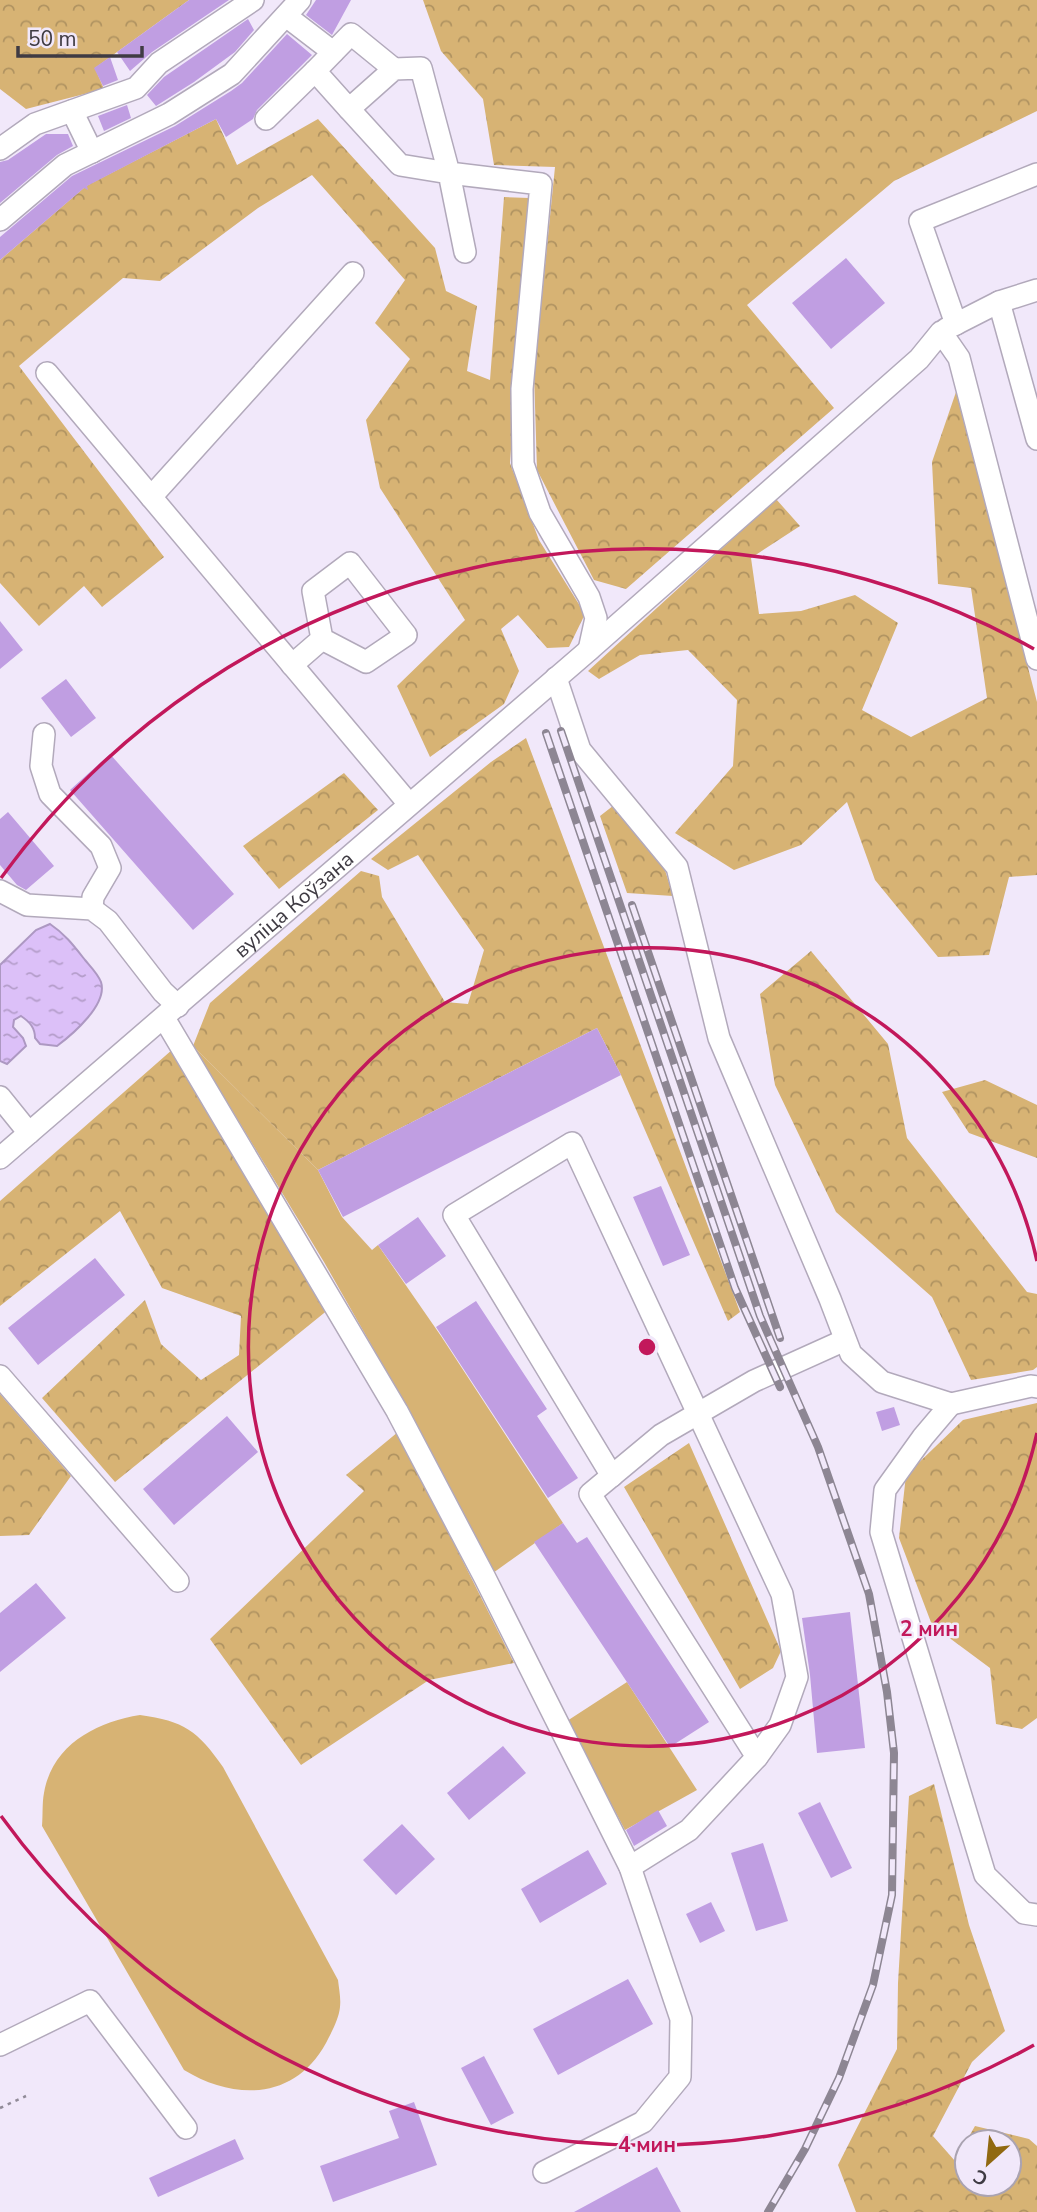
<svg xmlns="http://www.w3.org/2000/svg" width="1037" height="2212" viewBox="0 0 1037 2212" font-family="'Nunito Sans',sans-serif">
<defs>
<pattern id="forest-crowns" width="20" height="18" patternUnits="userSpaceOnUse" patternTransform="scale(1.75)"><rect width="20" height="18" fill="#d7b374"/><path d="M2 6a3 3 0 1 1 6 0M12 15a3 3 0 1 1 6 0" fill="none" stroke="#b09361"/></pattern>
<pattern id="water-ripples" width="26" height="14" patternUnits="userSpaceOnUse" patternTransform="scale(1.75)"><rect width="26" height="14" fill="#dcc0f8"/><path d="M2 4q2-2 4 0t4 0M15 11q2-2 4 0t4 0" fill="none" stroke="#b49dca"/></pattern>
</defs>
<rect width="100%" height="100%" fill="#f1e8fa"/>
<path fill="#d7b374" d="M193 1046 318 1170 342 1217 372 1250 378 1245 441 1336 563 1523 493 1573 385 1369 324 1262Z
M627 1682 697 1790 625 1830 567 1721Z
M140 1715C184 1721 198 1731 223 1767L338 1980C339 1989 341 1998 340 2007 339 2019 331 2033 326 2043 295 2100 235 2101 184 2070L42 1826C43 1815 42 1803 44 1793 52 1745 96 1722 140 1715Z"/>
<path fill="url(#forest-crowns)" fill-rule="evenodd" d="M0 0H189L95 68 104 89 26 109 0 89Z
M423 0H1037V111L894 181 747 305 834 408 626 589 594 580 537 470 534 374 555 167 494 165 483 99 441 51Z
M216 119 237 165 318 119 435 248 446 291 477 306 467 371 490 380 504 197 529 198 510 463 539 540 585 614 569 647 547 648 518 615 501 629 519 671 504 704 430 757 397 686 465 620 380 488 366 420 410 359 375 323 405 280 312 175 258 208 160 281 123 278 19 366 164 557 102 607 84 586 39 626 0 583V260L86 186Z
M956 392 1037 702V875L1009 877 989 955 938 957 875 880 847 802 801 845 734 870 675 833 733 766 737 700 688 650 640 655 599 679 588 671 776 499 800 526 751 558 759 614 801 611 855 595 898 623 862 710 911 737 987 698 971 588 938 584 932 462Z
M526 738 740 1312 728 1321 621 1075 597 1028 318 1170 193 1046 210 1003 361 871 379 876 382 897 445 1002 468 1004 484 950 418 855 388 870 371 859 491 762Z
M344 773 378 810 279 889 243 846Z
M618 802 665 870 673 896 627 893 600 816Z
M811 951 888 1044 907 1138 1027 1292 1037 1294V1367L1033 1370 971 1380 932 1297 836 1212 775 1085 760 994Z
M173 1049 329 1309 115 1482 42 1398 145 1300 161 1344 201 1380 239 1355 241 1316 162 1288 120 1211 0 1306V1201Z
M985 1080 1037 1105V1158L969 1133 942 1092Z
M0 1394 71 1476 29 1535 0 1536Z
M1037 1403V1718L1022 1729 996 1724 990 1668 932 1625 899 1538 906 1475 963 1420Z
M398 1432 514 1663 429 1680 301 1765 210 1639 364 1491 346 1475Z
M689 1443 781 1651 773 1668 740 1689 624 1487Z
M934 1784 969 1925 1005 2031 972 2062 933 2136 955 2161 975 2126 1029 2139 1037 2146V2212H856L838 2165 897 2049 898 1983 909 1796ZM967 2142H1009V2184H967Z"/>
<path fill="url(#water-ripples)" stroke="#ad98c2" stroke-width="2" d="M50 924C65 934 74 946 85 960 90 966 98 974 101 982 108 1004 73 1034 57 1046L40 1044 35 1038C35 1028 30 1022 21 1016L14 1020 13 1027 23 1038 26 1046 7 1064 0 1061V965L36 930Z"/>
<path fill="#c09ee2" d="M189 0H229L152 52 130 71 117 52Z
M316 0H351L332 35 306 15Z
M248 19 254 30 235 52 194 82 156 106 147 95 164 77Z
M287 34 312 55 257 110 253 119 226 137 216 119 87 186 88 190 84 188 0 260V237L72 176 175 126 231 91 242 83Z
M110 57 118 80 103 86 94 68Z
M127 105 131 118 104 131 98 116Z
M46 134H68L73 146 57 155 0 203V162L8 160Z
M846 258 885 303 831 349 792 303Z
M0 621 23 650 0 669Z
M66 679 96 718 71 737 41 698Z
M110 754 234 894 193 930 70 790Z
M8 812 54 866 26 890 17 885 0 865V819Z
M597 1028 621 1075 343 1217 318 1170Z
M661 1186 690 1255 663 1266 633 1197Z
M418 1217 446 1256 406 1284 378 1245Z
M95 1258 125 1295 38 1365 8 1328Z
M476 1301 547 1409 537 1416 578 1478 548 1498 436 1327Z
M894 1407 900 1425 882 1431 876 1412Z
M227 1416 258 1452 174 1525 143 1489Z
M563 1523 577 1543 587 1537 709 1722 670 1747 534 1542Z
M36 1583 66 1618 0 1672V1613Z
M850 1612 865 1748 817 1753 810 1675 802 1618Z
M503 1746 526 1773 469 1820 447 1793Z
M820 1802 852 1868 831 1878 798 1813Z
M658 1810 667 1826 634 1846 626 1830Z
M402 1824 435 1859 396 1895 363 1860Z
M763 1843 788 1921 756 1931 731 1853Z
M588 1850 607 1884 540 1923 521 1889Z
M711 1902 725 1931 700 1943 686 1914Z
M628 1979 653 2024 558 2075 533 2029Z
M484 2056 514 2113 491 2125 461 2068Z
M414 2102 437 2165 333 2202 320 2166 399 2138 389 2111Z
M235 2139 244 2159 158 2197 149 2178Z
M657 2167 681 2212H574Z"/>
<g fill="none" stroke-linecap="round" stroke-linejoin="round">
<g stroke="#b2a9bb" stroke-width="24">
<g id="minor">
<path d="M286 16 333 52"/>
<path d="M394 69 351 34 315 71 349 109 394 69 421 68 449 173 541 184 522 389 523 464 540 513 589 597 596 618 589 650"/>
<path d="M349 109 400 165 449 173 465 252"/>
<path d="M72 111 92 152"/>
<path d="M266 119 315 71"/>
<path d="M0 149 35 124 136 88 159 63 253 0"/>
<path d="M0 220 65 165 169 114 232 74 300 0"/>
<path d="M999 302 1037 290"/>
<path d="M956 324 920 221 1037 174"/>
<path d="M946 329 999 302 1037 439"/>
<path d="M47 373 409 804"/>
<path d="M151 497 353 273"/>
<path d="M292 665 322 639 366 662 406 635 350 563 313 591 322 639"/>
<path d="M556 678 580 750 677 867 719 1038 830 1299 851 1354 882 1382 951 1404 1031 1386 1037 1387"/>
<path d="M44 734 41 766 50 794 101 846 110 868 93 897 92 909"/>
<path d="M0 891 27 905 92 909 108 921 163 992 178 1006"/>
<path d="M164 1018 397 1411 485 1578 630 1867 681 2019 680 2077 643 2122 544 2172"/>
<path d="M0 1097 29 1133"/>
<path id="s1" d="M0 1158 589 650 919 359 941 332 959 358 1037 659"/>
<path d="M0 1376 178 1581"/>
<path d="M951 1404 923 1437 885 1490 881 1532 985 1875 1024 1913 1037 1915"/>
<path d="M612 1476 454 1215 572 1143 782 1594 797 1677 780 1725 757 1757"/>
<path d="M630 1867 689 1830 757 1757 590 1494 661 1435 754 1381 845 1340"/>
<path d="M0 2045 90 2001 186 2128"/>
</g>
</g>
<path stroke="#918b98" stroke-width="2.5" stroke-dasharray="3.5 5" stroke-linecap="butt" d="M0 2108 26 2096"/>
<use href="#minor" stroke="#fff" stroke-width="21"/>
<g stroke="#8d8693" stroke-width="8">
<path id="rail" d="M561 731 760 1316 818 1447 869 1594 887 1692 894 1753 892 1895 873 1985 839 2078 805 2149 768 2212
M546 733 735 1288 780 1387
M632 905 780 1338"/>
</g>
<use href="#rail" stroke="#f1e8fa" stroke-width="5" stroke-dasharray="16" stroke-linecap="butt"/>
</g>
<g fill="none" stroke="#c2185b" stroke-width="3.5">
<path d="M1037 1433A399 399 0 1 1 1037 1261"/>
<path d="M1034 2045A798 798 0 0 1 1 1816M1 878A798 798 0 0 1 1034 649"/>
</g>
<g text-anchor="middle" dominant-baseline="central" stroke-width="5" stroke-linejoin="round" paint-order="stroke">
<g font-size="21" fill="#3f3b43" stroke="#f1e8fa">
<text stroke="none"><textPath href="#s1" startOffset="388">вуліца Коўзана</textPath></text>
</g>
</g>
<circle cx="647" cy="1347" r="10" fill="#c2185b" stroke="#f1e8fa" stroke-width="3.5"/>
<g font-size="21" text-anchor="middle" font-weight="bold" fill="#c2185b" stroke="#f1e8fa" stroke-width="5" stroke-linejoin="round" paint-order="stroke">
<text x="929" y="1636">2 мин</text>
<text x="647" y="2152">4 мин</text>
</g>
<g transform="translate(988 2163) rotate(207)"><circle r="33" fill="#f1e8fa" stroke="#aaa3b1" stroke-width="2"/>
<path d="M0-5L12 26L0 18L-12 26Z" fill="#916911"/>
<text y="-10" font-size="19" font-weight="bold" text-anchor="middle" fill="#3f3b43">С</text>
</g>
<path d="M18 46v10h124v-10" fill="none" stroke="#3f3b43" stroke-width="3.5"/>
<text x="28" y="46" font-size="21" fill="#3f3b43" stroke="#f1e8fa" stroke-width="5" paint-order="stroke">50 m</text>
</svg>
